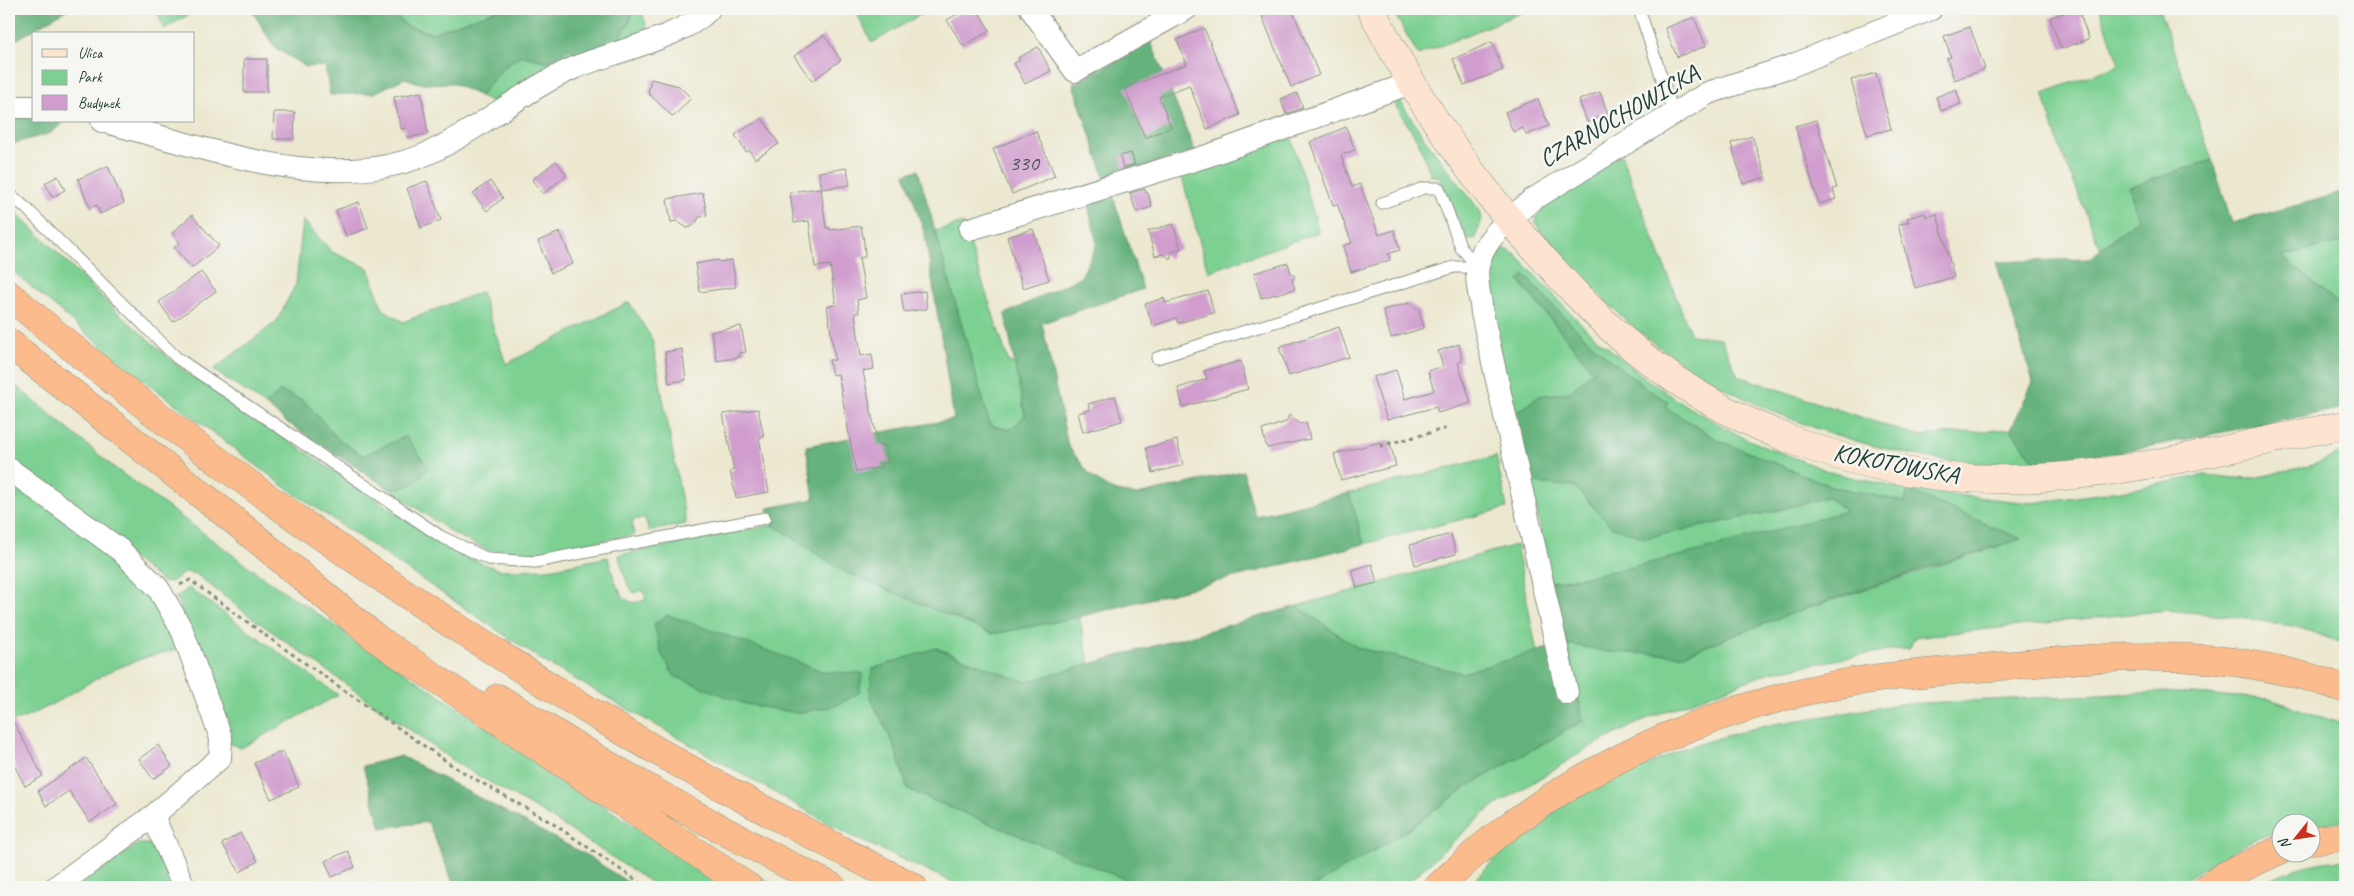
<svg xmlns="http://www.w3.org/2000/svg" width="2354" height="896" viewBox="0 0 2354 896" font-family="Caveat,sans-serif">
<rect width="100%" height="100%" fill="#f6f6f2"/>
<filter id="ink" filterUnits="userSpaceOnUse"><feTurbulence type="fractalNoise" baseFrequency=".02" numOctaves="2"/><feDisplacementMap in="SourceGraphic" scale="10" xChannelSelector="R" yChannelSelector="G"/><feConvolveMatrix kernelMatrix="1 2 1 2 8 2 1 2 1" color-interpolation-filters="sRGB"/></filter>
<filter id="wash" filterUnits="userSpaceOnUse"><feTurbulence type="fractalNoise" baseFrequency=".0096" numOctaves="4" result="noise"/><feDisplacementMap in="SourceGraphic" scale="20" xChannelSelector="R" yChannelSelector="G"/><feGaussianBlur stdDeviation="1.12" result="paint"/><feColorMatrix in="noise" values="0 0 0 0 0 0 0 0 0 0 0 0 0 0 0 0 0 1.4 0 .05"/><feComposite in="paint" operator="in"/></filter>
<g filter="url(#wash)">
<rect width="100%" height="100%" fill="#ece8d0"/>
<path fill="#7cd092" stroke="#4e8663" d="M156 9H198L164 29Z
M388 9H500L432 33 407 26Z
M631 9H641L648 31 618 41 631 19Z
M855 9H930L872 43Z
M1392 9H1522L1523 12 1418 55Z
M2100 9H2159L2212 160 2129 187 2138 219 2100 249 2056 137 2043 93 2119 65Z
M569 48 577 55 534 74 493 102 480 96 501 70 521 55 547 62Z
M1397 96 1424 138 1480 211 1482 219 1475 238 1469 240 1462 237 1456 216 1439 176H1431L1418 141 1390 97Z
M1291 136 1319 232 1208 272 1181 174Z
M1621 154 1691 335 1721 338 1738 376 1917 436 2011 429 2035 462C2010 462 1983 465 1959 462 1852 449 1738 407 1651 341 1609 309 1574 268 1539 229L1536 223V216L1544 209 1541 205Z
M9 205 115 310 184 371 458 554 500 570 549 569 608 557C614 576 620 614 646 599L643 590 634 593C625 582 622 569 619 555L773 525 843 571 993 634 1079 617 1090 664 1025 682 936 648 870 697 894 745 908 790 1144 887H963L853 837 543 661 285 487 125 366 9 268Z
M303 220 332 252 368 268 383 309 403 322 481 292 506 364 629 302 652 339 686 524 649 531 645 518 632 520 634 535 519 555 489 551 454 534 388 488 397 489 406 436 363 456 338 439 304 401 280 391 266 405 213 370 276 322 296 284Z
M963 223 1009 363 1015 362 1025 416 1009 430 990 425 935 231Z
M2345 242V309L2281 255Z
M1506 249 1516 255 1588 331 1646 379 1688 407 1744 438 1833 473 1908 490 2032 503 2134 489 2204 475 2249 479 2313 465 2345 451V644L2298 627 2235 617 2167 610 1915 637 1909 649 1889 650 1771 672 1650 717 1590 747 1487 811 1403 887H1313L1403 833 1468 786 1583 721 1585 728 1567 643 1609 652 1683 655 1789 614 2020 539 1908 491 1905 502 1831 486 1718 440 1665 407 1668 402C1611 366 1569 324 1525 275L1519 281 1593 371 1570 392 1539 396 1516 413C1506 369 1480 300 1491 256L1497 260 1502 250Z
M9 380 116 469 267 580 725 887H658L550 817 458 764 243 611 196 574 185 572 173 581 164 583 9 461Z
M1496 456 1507 508 1364 544 1349 493Z
M9 476 97 544 151 591 181 649C154 653 125 664 101 676 70 693 43 713 9 723Z
M1532 483 1574 486 1595 509 1645 538 1779 510 1828 496 1847 511C1750 537 1649 568 1550 582Z
M1516 545 1537 652 1462 673 1358 648 1297 606Z
M189 588 338 695 241 748 228 743 176 597Z
M2163 692 2270 699 2345 725V821L2312 826V824H2282L2281 830 2251 841 2172 887H1467L1494 860 1567 802 1684 748 1762 726 1901 704Z
M138 844H151L172 887H78Z
M699 844 779 887H765Z
M2345 860V887H2251C2281 873 2311 861 2345 860Z"/>
<path fill="#65b27c" stroke="#427858" d="M9 9H68L9 44Z
M251 9H388L407 26 432 33 500 9H631V19L618 41 577 55 569 48 547 62 521 55 501 70 480 96 452 83 422 84 405 78 374 93 330 95 325 66 306 67 274 47Z
M1151 42 1195 151 1105 179 1073 84Z
M26 117 34 118V121L63 123 51 133 15 143 9 152V120Z
M2212 160 2232 223 2345 192V242L2282 256 2345 309V408L2116 453 2035 462 2011 429 2033 382 1996 262 2089 259 2138 219 2129 187Z
M918 170 990 425 1009 430 1025 416 1005 314 1081 277 1097 244 1088 205 1113 196 1143 289 1042 323 1068 446 1091 476 1111 490 1137 495 1243 471 1255 516 1349 493 1364 544 1079 617 993 634 843 571 773 525 768 508 814 499 806 446 954 419 925 235 905 174Z
M1525 275C1570 325 1611 366 1668 402L1665 407 1718 440 1831 486 1905 502 1908 490 2021 539 1929 567 1789 614 1683 655 1609 652 1567 644 1583 721 1468 786 1403 833 1313 887H1144L908 790 894 745 870 697 872 669 936 648 1025 682 1297 606 1358 648 1462 673 1566 643 1550 582C1649 568 1749 537 1846 511L1827 497 1779 510 1645 538 1612 527 1574 486 1532 483 1516 413 1539 396 1570 392 1593 371 1519 280Z
M280 391 304 401 338 439 363 456 406 436 428 467C418 483 408 491 388 488L285 421 266 405Z
M668 615 742 641 825 672 863 673 859 693 836 706 797 713 745 704 674 676 661 653 654 624Z
M401 756 588 856 635 887H455L428 822 381 828 363 766Z"/>
<g id="blocks">
<path fill="#d09dce" d="M966 9H977L990 31 963 46 947 20Z
M1259 9H1292L1319 75 1291 87Z
M2074 9H2078L2089 39 2061 49 2050 18Z
M1694 17 1706 46 1677 57 1665 28Z
M1970 27 1985 69 1954 80 1947 58 1951 57 1944 36Z
M1204 28 1240 115 1207 129 1189 85 1159 97 1171 127 1145 138 1125 88 1187 64 1177 40Z
M824 35 841 60 812 81 794 56Z
M1492 42 1503 70 1464 85 1453 59Z
M1038 47 1051 71 1025 84 1014 63 1020 60 1018 58Z
M244 59H267V92H244Z
M1876 73 1891 129 1867 135 1851 80Z
M651 79 679 86 691 98 673 117 648 93Z
M1956 89 1961 104 1941 111 1936 97Z
M421 92 428 134 407 138 405 128 401 129 394 97Z
M1600 92 1608 114 1587 122 1579 100Z
M1297 93 1303 108 1286 114 1281 99Z
M1538 99 1549 126 1526 135 1523 128 1513 132 1505 112Z
M274 112H295L294 139H273Z
M762 118 779 144 755 159 749 150 746 152 735 135Z
M1816 120 1837 188 1833 189 1836 199 1819 204 1795 126Z
M1346 127 1355 150 1341 155 1352 187 1360 184 1379 235 1394 230 1400 250 1388 254 1390 260 1351 272 1343 246 1352 243 1337 204 1333 205 1310 142Z
M1036 131 1055 176 1012 194 993 149Z
M1752 136 1766 177 1743 184 1731 143Z
M1131 153 1135 164 1123 168 1120 156Z
M556 161 567 175 543 194 532 180Z
M108 166 124 203 100 214 97 205 90 208 78 179Z
M847 168 850 185 822 189 819 172Z
M58 176 65 190 52 197 45 183Z
M427 181 441 220 421 228 407 188Z
M490 181 503 198 487 211 473 194Z
M821 188 826 228H830V230L861 226 864 242 865 257 859 258 866 298 857 300 859 313H855L861 356 872 354 874 369 863 371 878 446 885 445 889 462 881 463 882 467 856 472 838 374 832 375 829 360H835L827 306 836 305 830 265 815 267 809 221 794 223 790 192Z
M1145 189 1146 193H1148L1152 207 1136 212 1130 193Z
M703 193 707 216 699 217 696 223 691 227 687 228 677 221 671 222 667 199Z
M359 202 368 228 346 236 336 210Z
M1925 213 1926 217 1937 214 1954 277 1915 288 1898 225 1909 222 1907 218Z
M192 215 219 246 192 268 174 248 180 243 172 233Z
M1173 224 1181 249 1172 252 1170 259 1164 254 1155 256 1148 231Z
M1033 229 1049 280 1023 288 1007 237Z
M560 232 573 264 551 273 538 241Z
M718 260 719 262 732 260 736 287 700 292 695 264Z
M1288 263 1291 273 1295 276 1292 280 1295 289 1261 298 1254 273Z
M201 272 216 291 173 322 159 302Z
M925 291 927 309 904 312 901 294Z
M1208 291 1214 313 1178 323 1176 318 1153 326 1145 304 1164 298 1165 303Z
M1409 303 1419 310 1424 328 1391 338 1383 310Z
M741 326 746 352 739 353 740 357 717 361 711 332Z
M1339 327 1349 357 1289 376 1279 347Z
M1459 344 1462 361 1458 363 1471 403 1438 413 1436 407 1387 420 1373 377 1396 370 1405 399 1434 391 1428 371 1443 366 1438 351Z
M682 349 686 380 669 383 665 352Z
M1241 361 1248 389 1183 407 1178 388 1207 379 1204 371Z
M1115 396 1122 421 1083 432 1078 413 1090 410 1088 404Z
M758 409 764 437H759L769 492 736 498 730 471 734 470 723 414Z
M1289 415 1301 424 1306 422 1310 439 1267 448 1262 430 1286 422Z
M1177 440 1183 465 1153 473 1146 448Z
M1389 440 1396 466 1341 480 1334 454Z
M1451 534 1456 554 1415 565 1410 545Z
M1372 564 1377 583 1357 588 1352 570Z
M9 714 43 776 25 786 9 755Z
M158 745 172 766 153 779 139 759Z
M283 751 299 787 271 799 254 763Z
M86 758 117 804 90 822 69 791 46 806 38 791Z
M240 833 258 861 240 872 222 844Z
M348 851 355 867 332 877 325 861Z"/>
</g>
</g>
<g filter="url(#ink)">
<use href="#blocks" fill-opacity="0" stroke="#869282" stroke-width="1"/>
<g fill="none" stroke-linecap="round" stroke-linejoin="round">
<g stroke="#869282" stroke-width="13">
<path id="lane" d="M1639 9 1673 112
M9 193 27 209 177 358 440 536 488 559 535 562 765 518
M1382 203 1424 188H1439L1461 248 1478 267
M1157 358 1454 267H1478"/>
</g>
<g stroke="#869282" stroke-width="24">
<path id="street" d="M1031 9 1075 71 1186 9
M9 107H34
M102 121C202 146 334 199 433 151 483 127 525 89 576 67 610 53 689 35 709 9
M970 229 1207 156 1411 83
M9 469 120 550 158 588 182 630 221 738 220 758 153 816
M1567 693 1482 313C1481 299 1475 280 1478 266 1483 238 1512 217 1532 200L1708 93 1791 66 1931 9
M56 887 153 816 184 887"/>
</g>
<g stroke="#869282" stroke-width="29">
<path id="secondary" d="M1371 9C1411 89 1460 162 1518 230 1556 273 1594 316 1638 352 1742 436 1880 482 2013 479 2126 477 2235 445 2345 425"/>
</g>
<g stroke="#869282" stroke-width="29">
<path id="highway" d="M9 295C197 455 400 597 611 724 710 783 811 835 913 887
M9 343 241 526 377 639 748 887
M498 698C606 766 718 830 832 887
M2312 840 2345 837
M1438 887C1457 870 1476 851 1496 836 1581 771 1680 724 1783 697 1858 676 1937 672 2014 665 2131 654 2234 648 2345 689
M2208 887 2224 876 2282 849"/>
</g>
<path stroke="#869282" stroke-width="3" stroke-dasharray="4 4" stroke-linecap="butt" d="M1380 446 1448 428
M180 585 190 580 269 638 456 768 552 823 646 887"/>
<use href="#lane" stroke="#fff" stroke-width="11"/>
<use href="#street" stroke="#fff" stroke-width="22"/>
<use href="#secondary" stroke="#fde4d1" stroke-width="28"/>
<use href="#highway" stroke="#fbbb8d" stroke-width="28"/>
</g>
</g>
<g text-anchor="middle" dominant-baseline="central" stroke-width="5" stroke-linejoin="round" paint-order="stroke">
<g font-size="22" fill="#4b555a">
<text x="1024" y="163">330</text>
</g>
<g font-size="25" fill="#1f3d34" stroke="#f6f6f2">
<text transform="translate(1619 116) rotate(-30)">CZARNOCHOWICKA</text>
<text transform="translate(1896 464) rotate(11)">KOKOTOWSKA</text>
</g>
</g>
<rect width="2354" height="896" fill="none" stroke="#f6f6f2" stroke-width="30"/>
<rect x="32" y="32" width="162" height="90" fill="#f6f6f2" stroke="#a0aca6"/>
<rect x="42" y="49" width="25" height="8" fill="#fde4d1" stroke="#a0aca6"/>
<text x="78" y="58" font-size="15" fill="#1f3d34">Ulica</text>
<rect x="42" y="70" width="25" height="15" fill="#7cd092" stroke="#a0aca6"/>
<text x="78" y="82" font-size="15" fill="#1f3d34">Park</text>
<rect x="42" y="95" width="25" height="15" fill="#d09dce" stroke="#a0aca6"/>
<text x="78" y="108" font-size="15" fill="#1f3d34">Budynek</text>
<g transform="translate(2296 838) rotate(240)"><circle r="24" fill="#f6f6f2" stroke="#a0aca6"/>
<path d="M0-4L9 19L0 12L-9 19Z" fill="#c8321e"/>
<text y="-8" font-size="14" font-weight="bold" text-anchor="middle" fill="#1f3d34">N</text>
</g>
</svg>
